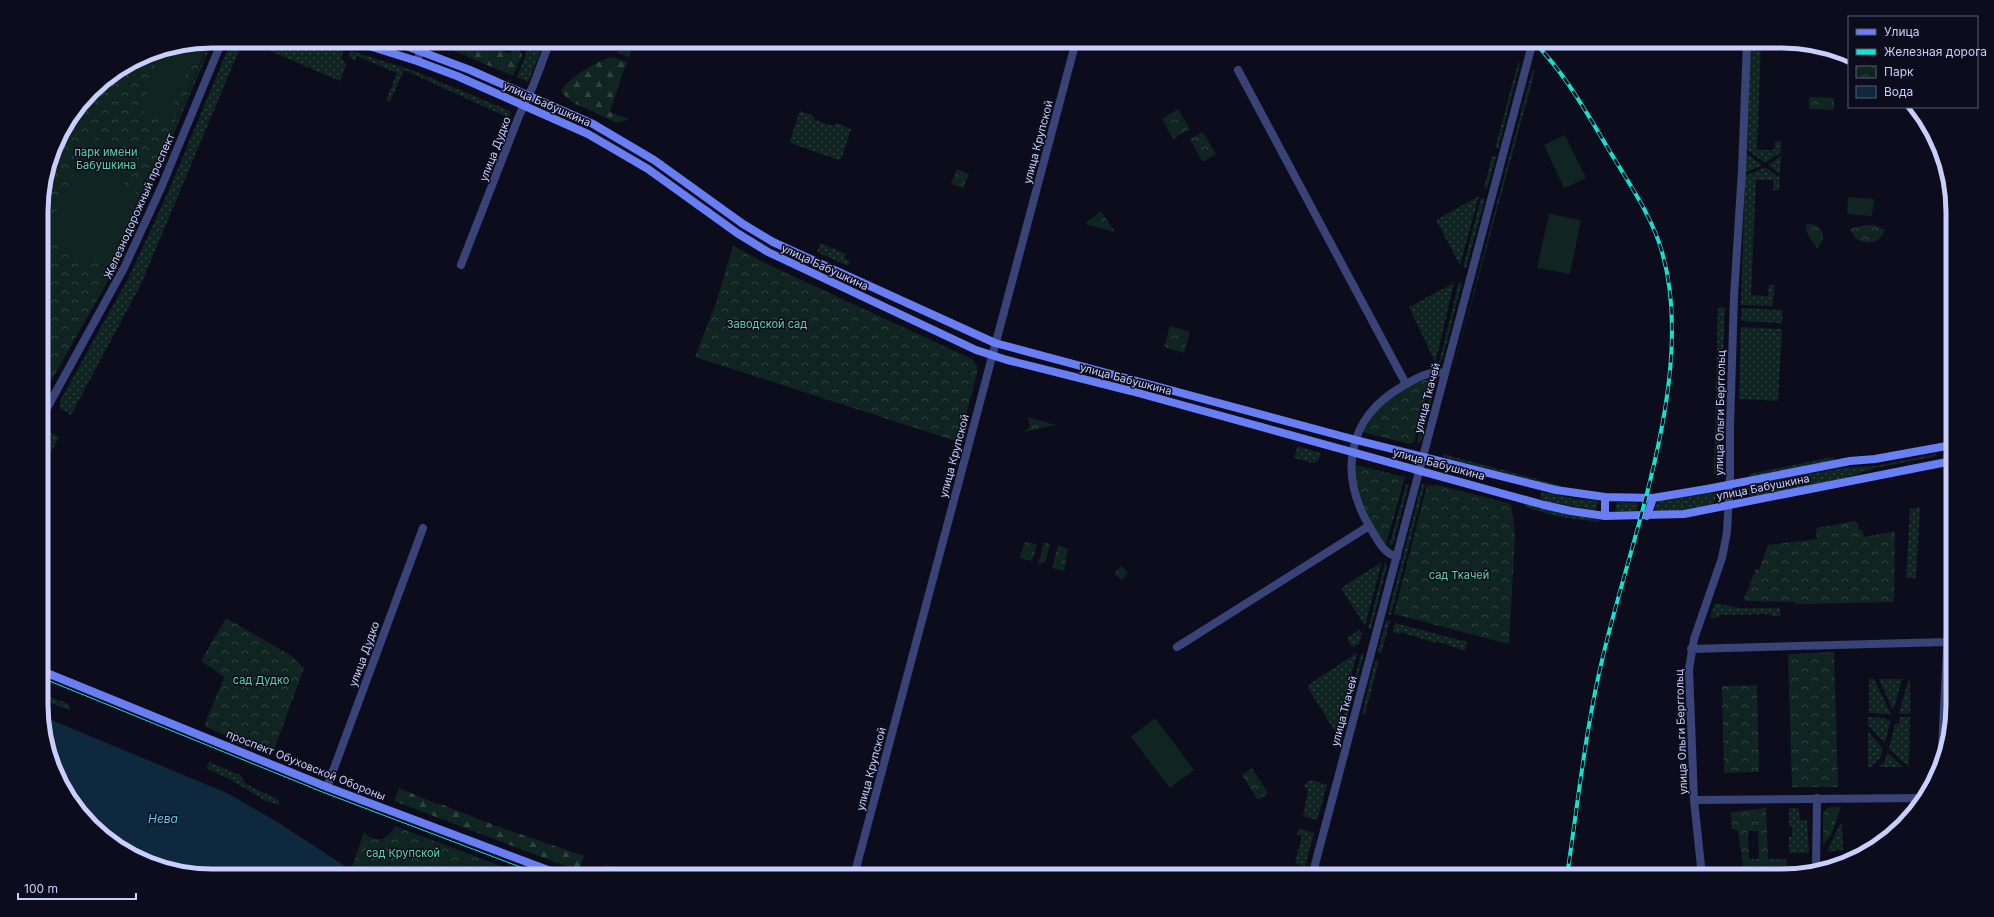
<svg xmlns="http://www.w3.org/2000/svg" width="1994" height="917" viewBox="0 0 1994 917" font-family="Inter,sans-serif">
<defs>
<pattern id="grass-dots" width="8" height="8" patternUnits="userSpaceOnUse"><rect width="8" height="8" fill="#102521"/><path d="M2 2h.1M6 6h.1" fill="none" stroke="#314342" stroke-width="1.8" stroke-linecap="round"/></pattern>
<pattern id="forest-firs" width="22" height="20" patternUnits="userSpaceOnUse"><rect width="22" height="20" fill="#102521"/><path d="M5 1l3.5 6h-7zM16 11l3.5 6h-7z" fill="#314342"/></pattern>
<pattern id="park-crowns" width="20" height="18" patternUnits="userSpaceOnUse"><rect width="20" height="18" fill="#102521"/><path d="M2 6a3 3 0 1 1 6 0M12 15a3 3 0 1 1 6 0" fill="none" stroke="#314342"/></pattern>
</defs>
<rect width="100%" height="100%" fill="#0c0c1c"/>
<path fill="url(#grass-dots)" d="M237 41H243L141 284 71 415 60 408V401L130 275 169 190 227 51Z
M247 41H279L343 49 342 58 346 65 340 81Z
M531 41H545L528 82 517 77Z
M1750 41H1761L1757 150H1774L1775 141H1781V152L1765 163 1746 149Z
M208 46 210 47 141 211 139 210Z
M351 51 412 70 510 111 511 113 509 118 404 70 390 102 386 100 397 73 357 56 355 61 349 56Z
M1518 63 1520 64 1498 149 1495 148Z
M1532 71H1535L1450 381Z
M800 111 812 115 815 120 832 126 837 123 851 129 842 157 838 160 791 143 790 141Z
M1746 153 1762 165 1745 173Z
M1492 156 1496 157 1487 189 1484 188Z
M1781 156 1780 174 1768 165Z
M1765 167 1780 178 1779 190H1773L1774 180H1756L1751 295 1768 296 1769 285H1774L1773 306 1741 305 1745 176Z
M1479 196 1460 265 1436 220Z
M1481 198 1485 199 1466 268 1463 267Z
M821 243 846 254 844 258 850 261 848 266 817 252Z
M1459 282 1462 283 1442 361 1439 363Z
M1454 283 1436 360H1434L1409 307Z
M1725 307 1719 473 1714 474 1718 308Z
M1742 308 1782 310V323L1741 321Z
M1741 327 1782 329 1778 401 1739 399Z
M1434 379 1436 383 1421 442 1417 441Z
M45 430 59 437 42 469V437Z
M1297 446 1321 453 1318 461 1314 463 1294 458Z
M1443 454 1559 485V487L1443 457Z
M1936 454 1937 456 1875 468 1842 479 1756 496H1750L1747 488 1749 485 1842 468 1875 466Z
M1833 457 1834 460 1750 477 1749 474Z
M1422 483 1425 484 1391 615 1388 614Z
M1409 484 1393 544 1389 546 1406 485Z
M1542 492 1577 499 1596 500 1598 502 1597 508 1595 510 1545 501 1540 498Z
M1714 493 1716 498 1713 504 1681 510 1655 511V506L1659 501Z
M1617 502 1638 503 1637 511H1615Z
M1525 504 1571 515 1600 520 1599 522 1560 517 1525 507Z
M1920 507 1916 578H1906L1910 509Z
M1382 562 1365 626 1341 588Z
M1385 562 1387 566 1371 629H1368Z
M1715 603 1739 608H1780L1781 616H1771V614L1720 615 1719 617 1710 618Z
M1386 620 1390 621 1381 654 1378 651Z
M1395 623 1467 642 1465 651 1437 641 1436 643 1401 632 1400 634 1393 632Z
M1359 630 1362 634 1359 644 1352 647 1347 638Z
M1357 653 1336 733 1308 688 1311 683Z
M1364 653 1342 738 1338 737 1361 655Z
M1379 660 1365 714 1362 713 1375 661Z
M1869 679H1874L1891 714 1869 713Z
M1879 679H1902L1894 708 1892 709Z
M1908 680H1910V713L1899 714Z
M42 694 69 704 70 709 68 710 42 699Z
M1868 717 1885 718 1890 722 1885 743 1868 725Z
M1900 717H1910L1909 767 1889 749 1895 724 1899 723Z
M1868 731 1883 749 1880 758 1871 767H1868Z
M1887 752 1903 767H1879L1885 761Z
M209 762 240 775 246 784 279 800V805L264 800 229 779 206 768Z
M1311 780 1327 785 1317 820 1303 816 1308 791 1304 785Z
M1789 808H1799L1800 820H1807L1809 853H1789V837H1792V827L1789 826Z
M1840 824H1842L1843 850 1827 852Z
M1299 829 1314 833 1305 866 1295 863 1302 836 1297 834Z"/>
<path fill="url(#forest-firs)" d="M431 41H497L500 42 497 49 510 54 512 47 520 51 522 55 513 76Z
M622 41H635L629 57 617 53Z
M612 57 628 62 624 69 610 112 629 119 617 123 572 102 561 92C568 78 597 60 612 57Z
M399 788 437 804 438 803 499 827 584 856 579 871 394 801Z
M606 865 637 876H602Z"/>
<path fill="url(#park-crowns)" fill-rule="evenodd" d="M1294 41H1317L1299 51Z
M206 42 207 46 117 265 42 397 41 201 59 136 99 84 147 54Z
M1809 97 1834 98V110L1809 109Z
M1178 109 1190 129 1173 139 1162 119Z
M1203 132 1216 154 1203 162 1190 139Z
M957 169 969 174 963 188 951 184Z
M1101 211 1115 232 1085 224Z
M1809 224C1823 224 1828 239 1817 248L1809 237 1805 225Z
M1865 225H1874L1885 230C1879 244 1869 245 1856 239L1850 229Z
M733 246 773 267 972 359 977 366V374L959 442 695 357 717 300Z
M1170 326 1190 332 1184 353 1164 347Z
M1426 377 1431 378 1414 442 1409 444 1363 432 1376 410 1396 393Z
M1028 417 1055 425 1024 432 1030 426Z
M1356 465 1405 477 1386 544C1368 525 1354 492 1356 465Z
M1427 485H1438L1511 504 1515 537 1509 644 1394 614Z
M1855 521 1858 523 1859 530H1862L1864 537 1895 531 1894 602 1796 604 1795 602 1746 601 1744 598 1756 569 1759 570 1768 545 1817 539 1816 528Z
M1025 542 1037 544 1032 561 1019 558Z
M1044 543 1050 544 1046 560 1040 564H1038Z
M1058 545 1068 549 1064 571 1052 568Z
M1121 566 1128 572 1122 580 1114 574Z
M226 618 290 655 304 668 272 755 204 726 224 677 201 661Z
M1834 652 1838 787H1792L1788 654Z
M1757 685 1759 772 1724 773 1722 686Z
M1252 768 1268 793 1258 800 1242 775Z
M1830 807H1841L1832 833 1823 846V814L1825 810Z
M1766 808 1768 859H1787V876H1737L1736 868 1743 867 1738 831 1732 829 1731 812ZM1748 831H1758L1759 859H1749Z
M395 826 527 876H365L352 867 364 832C374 844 389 840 395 826Z"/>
<path fill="#102521" d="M198 44 167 120 143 115 149 80 161 51Z
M1565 135 1586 178 1564 188 1544 145Z
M92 137 133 159 122 181 141 197 135 218 113 270 44 241 84 150Z
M1848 197 1874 199 1872 216 1847 214Z
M1549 214 1581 220 1570 274 1537 268Z
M1155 718 1194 770 1170 788 1131 737Z"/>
<path fill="#0e293e" d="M42 716 229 794 279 823 360 876H212L146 863 108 840 76 809 54 770 42 727Z"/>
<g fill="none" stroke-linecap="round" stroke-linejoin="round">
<path stroke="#3a4378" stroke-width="8" d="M417 61 424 41
M1238 70 1406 384
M461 265 519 116 533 86 550 41
M42 417 124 268 161 188 222 41
M1397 557C1383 553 1378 540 1371 529 1338 475 1346 418 1403 386 1417 378 1429 370 1445 373
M1177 647 1369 526
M1691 649 1947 642
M1941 767 1953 529
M327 787 423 528
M1694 800 1923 798
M1816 871 1817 798
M854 876 1076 41
M1312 876 1533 41
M1702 876 1694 800 1689 669 1694 639 1722 558 1727 532 1730 476V427L1734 296 1742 170 1747 41"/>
<path stroke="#687ef5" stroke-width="8" d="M353 41 417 61 457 76 588 134 648 169 737 233 768 252 976 350 1007 360 1131 391 1544 505 1571 511 1605 516 1684 514 1952 461
M393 41 470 70 593 124 654 160 743 224 773 242 995 343 1356 440 1556 490 1605 497 1653 498 1707 489 1850 461 1875 459 1952 445
M1605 497V516
M1647 516 1653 498
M42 671 327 787 564 876"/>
<path stroke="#0fe3d2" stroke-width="1" d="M42 678 325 793 544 876"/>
<g stroke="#0fe3d2" stroke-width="4">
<path id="rail" d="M1533 41C1565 73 1586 112 1609 150 1628 182 1652 216 1662 252 1697 372 1632 534 1604 652 1586 724 1578 802 1567 876"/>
</g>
<use href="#rail" stroke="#0c0c1c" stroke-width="2.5" stroke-dasharray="8" stroke-linecap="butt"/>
</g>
<g text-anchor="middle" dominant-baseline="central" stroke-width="3" stroke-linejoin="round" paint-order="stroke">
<g font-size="11" fill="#cacefc" stroke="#0c0c1c">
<text transform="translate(547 104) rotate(24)">улица Бабушкина</text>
<text transform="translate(1038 142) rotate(-75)">улица Крупской</text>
<text transform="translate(495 149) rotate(-69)">улица Дудко</text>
<text transform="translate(139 206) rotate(-66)">Железнодорожный проспект</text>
<text transform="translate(825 267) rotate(25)">улица Бабушкина</text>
<text transform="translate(1126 379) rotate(15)">улица Бабушкина</text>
<text transform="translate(1427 398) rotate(-75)">улица Ткачей</text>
<text transform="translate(1720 413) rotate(-89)">улица Ольги Берггольц</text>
<text transform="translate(954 456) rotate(-75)">улица Крупской</text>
<text transform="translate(1439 464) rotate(15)">улица Бабушкина</text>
<text transform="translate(1763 487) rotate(-11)">улица Бабушкина</text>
<text transform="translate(364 654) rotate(-70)">улица Дудко</text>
<text transform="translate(1344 711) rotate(-75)">улица Ткачей</text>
<text transform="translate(1681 732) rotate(-92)">улица Ольги Берггольц</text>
<text transform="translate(306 765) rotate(22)">проспект Обуховской Обороны</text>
<text transform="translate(871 769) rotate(-75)">улица Крупской</text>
</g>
<g font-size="11" fill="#5cd6a2" stroke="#0c0c1c">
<text x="106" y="152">парк имени<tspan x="106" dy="13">Бабушкина</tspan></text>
<text x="767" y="324">Заводской сад</text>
<text x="1459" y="575">сад Ткачей</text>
<text x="261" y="680">сад Дудко</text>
<text x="403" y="853">сад Крупской</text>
</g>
<g font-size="12" font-style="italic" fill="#5fcaf5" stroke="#0c0c1c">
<text x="163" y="818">Нева</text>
</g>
</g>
<path d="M0 0H1994V917H0ZM212 48H1782A164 164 0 0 1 1946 212V705A164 164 0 0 1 1782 869H212A164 164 0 0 1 48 705V212A164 164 0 0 1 212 48Z" fill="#0c0c1c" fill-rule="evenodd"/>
<path fill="none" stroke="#cacefc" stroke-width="5" d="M212 48H1782A164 164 0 0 1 1946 212V705A164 164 0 0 1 1782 869H212A164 164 0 0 1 48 705V212A164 164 0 0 1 212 48Z"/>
<rect x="1848" y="16" width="130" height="92" fill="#0c0c1c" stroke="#585a76"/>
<rect x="1856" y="29" width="20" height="6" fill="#687ef5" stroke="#585a76"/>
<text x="1884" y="36" font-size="12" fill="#cacefc">Улица</text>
<rect x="1856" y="49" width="20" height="6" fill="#0fe3d2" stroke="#585a76"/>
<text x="1884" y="56" font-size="12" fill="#cacefc">Железная дорога</text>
<rect x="1856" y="66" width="20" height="12" fill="url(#park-crowns)" stroke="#585a76"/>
<text x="1884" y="76" font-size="12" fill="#cacefc">Парк</text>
<rect x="1856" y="86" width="20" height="12" fill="#0e293e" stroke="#585a76"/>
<text x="1884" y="96" font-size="12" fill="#cacefc">Вода</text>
<path d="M18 893v6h118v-6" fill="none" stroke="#cacefc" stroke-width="2"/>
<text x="24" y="893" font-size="12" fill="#cacefc" stroke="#0c0c1c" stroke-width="3" paint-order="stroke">100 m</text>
</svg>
